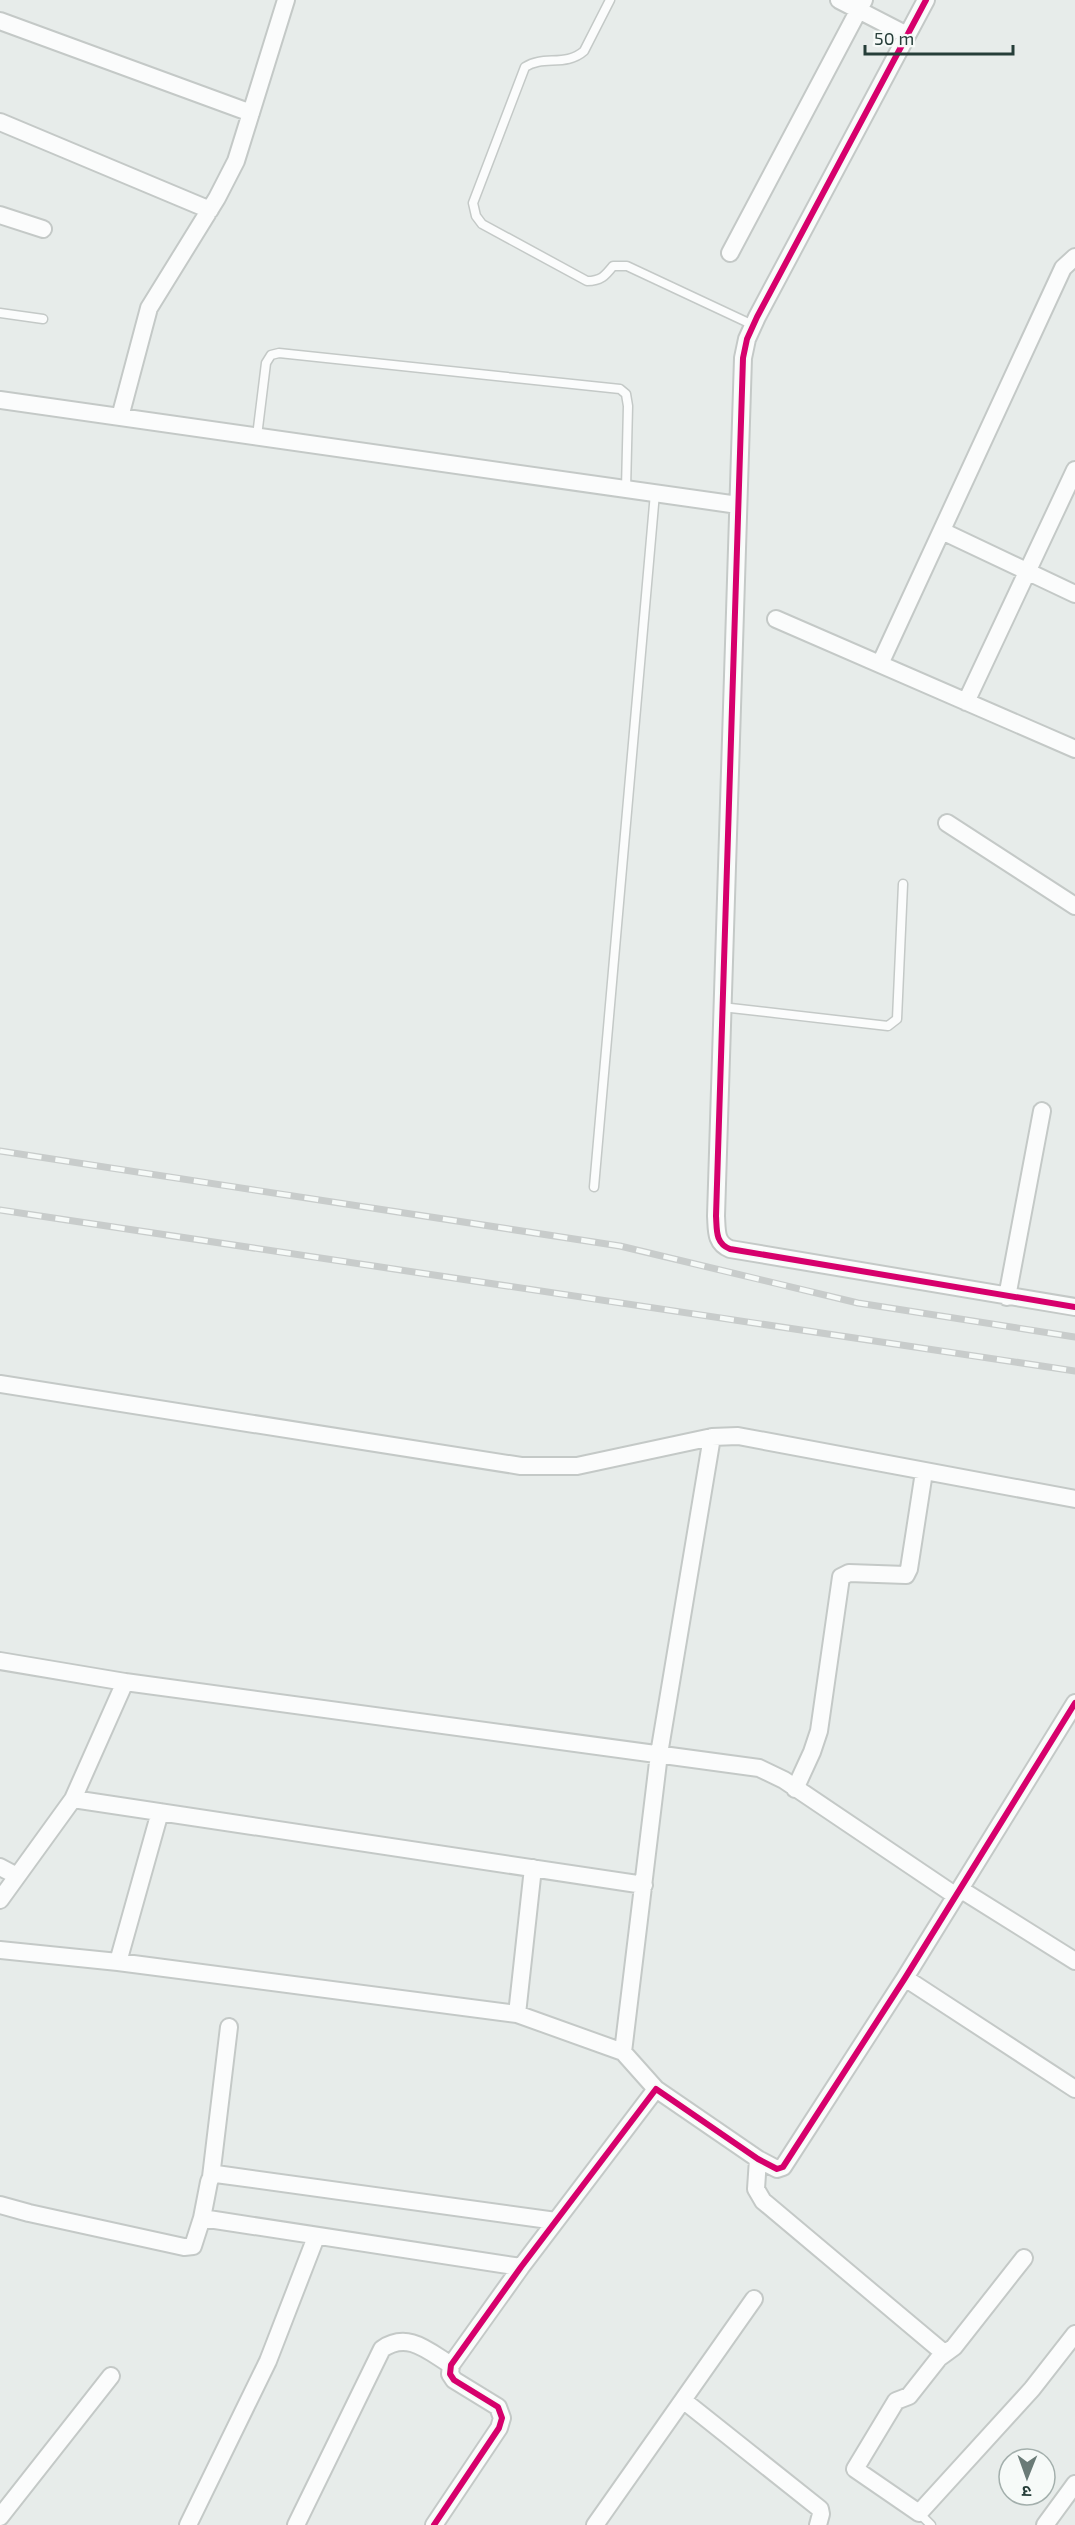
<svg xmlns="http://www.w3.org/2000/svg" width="1075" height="2525" viewBox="0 0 1075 2525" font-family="'Exo 2','Noto Sans Devanagari',sans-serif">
<rect width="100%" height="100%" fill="#e7ecea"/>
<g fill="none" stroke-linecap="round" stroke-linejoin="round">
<g stroke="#c4c9c7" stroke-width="11">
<path id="lane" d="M610 0 584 51C566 67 543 55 525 67L473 203 476 216 482 224 587 281C601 281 605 276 613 266H627L753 325
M0 313 43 319
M257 436 266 363 271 355 279 353 620 389 626 394 628 406 626 489
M722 1007 888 1026 897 1019 903 884
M594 1187 655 493
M919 2513 931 2525"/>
</g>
<g stroke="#c4c9c7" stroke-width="20">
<path id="street" d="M839 0 907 35
M926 0 757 317 747 339 743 358 716 1216C717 1230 715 1243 730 1249L1075 1307
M0 21 251 113
M0 122 210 210
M0 215 43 229
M730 253 864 0
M0 400 738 505
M120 417 149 308 217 198 236 161 286 0
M942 531 1075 594
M776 619 1075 749
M880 664 1063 268 1075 257
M966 702 1075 470
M947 823 1075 906
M1007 1297 1042 1111
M0 1384 521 1466H577L712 1437 738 1436 1075 1499
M0 1661 125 1682
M795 1789 812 1752 819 1731 841 1577 849 1573 906 1575 909 1569 924 1472
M73 1799 644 1885
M0 1867 17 1876
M960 1889 1075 1961
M0 1900 73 1799 125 1682 759 1768 784 1780 956 1896
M0 1950 118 1962 517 2014 623 2052 656 2089
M118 1962 160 1812
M905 1978 1075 2089
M517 2014 533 1868
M623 2052 659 1754 712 1437
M758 2159 756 2189 763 2201 944 2353
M211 2177 229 2027
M0 2205 29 2213 184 2247 193 2246 202 2218 521 2267
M202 2218 209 2182 211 2177 216 2174 556 2221
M1024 2258 954 2347 939 2358 909 2396 896 2401 855 2469 919 2513 1032 2389 1075 2334
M683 2400 820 2509 821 2514 818 2525
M0 2517 111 2376
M188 2525 268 2361 316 2237
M296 2525 382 2349C408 2331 428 2351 451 2365
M434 2525 499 2428 502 2418 498 2407 454 2380 450 2374 451 2365 521 2267 656 2089 758 2159 777 2169 783 2167 905 1978 1075 1703
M595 2525 754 2299
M1045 2525 1075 2484"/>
</g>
<use href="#lane" stroke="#fbfcfc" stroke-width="8"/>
<use href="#street" stroke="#fbfcfc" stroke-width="16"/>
<g stroke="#c8cccb" stroke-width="7">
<path id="rail" d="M0 1151 620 1246 858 1303 1075 1337
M0 1210 1075 1371"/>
</g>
<use href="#rail" stroke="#f6faf8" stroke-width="4.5" stroke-dasharray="14" stroke-linecap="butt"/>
<g stroke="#f6faf8" stroke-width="10">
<path id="cycleway" d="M926 0 757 317 747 339 743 358 716 1216C717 1230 715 1243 730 1249L1075 1307
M434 2525 499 2428 502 2418 498 2407 454 2380 450 2374 451 2365 521 2267 656 2089 758 2159 777 2169 783 2167 905 1978 1075 1703"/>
</g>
<use href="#cycleway" stroke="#d6006c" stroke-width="6"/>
</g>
<g transform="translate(1027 2477) rotate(181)"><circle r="28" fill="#f6faf8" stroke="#a3afac" stroke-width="1.5"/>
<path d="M0-4.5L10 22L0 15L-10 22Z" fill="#6a7b77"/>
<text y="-9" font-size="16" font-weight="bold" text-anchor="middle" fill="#263e39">उ</text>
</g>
<path d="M865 45v9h148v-9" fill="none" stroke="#263e39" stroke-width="3"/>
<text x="874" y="45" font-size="18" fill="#263e39" stroke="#f6faf8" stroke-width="4.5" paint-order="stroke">50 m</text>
</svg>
